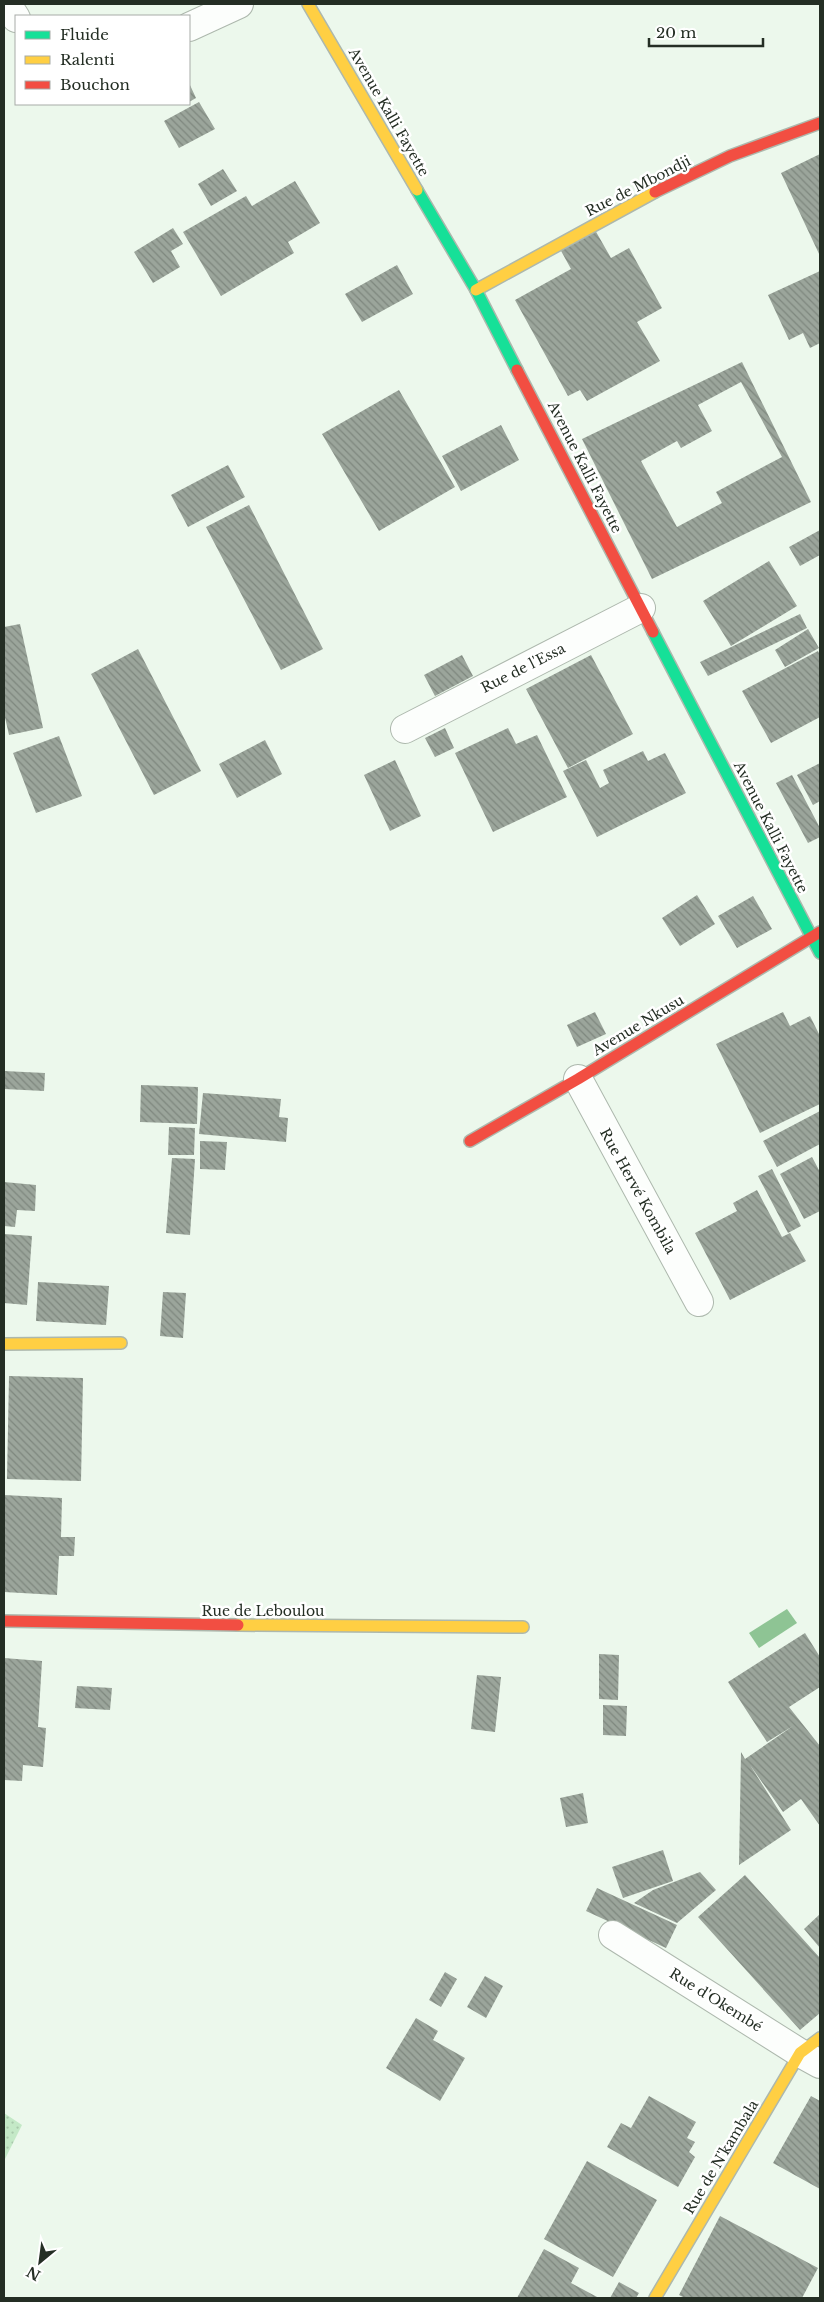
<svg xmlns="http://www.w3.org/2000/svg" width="824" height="2302" viewBox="0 0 824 2302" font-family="'Libre Baskerville',serif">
<defs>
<pattern id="grass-dots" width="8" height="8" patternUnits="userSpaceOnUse" patternTransform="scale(1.25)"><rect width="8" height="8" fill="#c4e9c7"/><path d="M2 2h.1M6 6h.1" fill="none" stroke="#a8c8ab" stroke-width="1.8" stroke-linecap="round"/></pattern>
<pattern id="building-back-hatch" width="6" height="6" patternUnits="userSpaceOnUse" patternTransform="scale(1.25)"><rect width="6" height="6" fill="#9ba59b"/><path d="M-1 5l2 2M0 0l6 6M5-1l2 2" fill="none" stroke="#7e877e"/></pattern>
</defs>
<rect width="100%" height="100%" fill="#ecf8ec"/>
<path fill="url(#grass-dots)" d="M4 2113 22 2125 4 2161Z"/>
<path fill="#8ec494" d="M787 1609 797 1623 759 1648 749 1633Z"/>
<path fill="url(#building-back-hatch)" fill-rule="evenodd" d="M189 83 196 98 189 102Z
M199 102 215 129 179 148 164 121Z
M820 154V256L781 173Z
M223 169 237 191 211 206 198 184Z
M295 181 320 223 288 242 294 253 221 296 183 232 246 196 252 206Z
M173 228 183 244 171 251 180 267 153 283 134 252Z
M595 230 611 258 629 248 662 308 637 322 660 361 587 401 580 390 568 396 515 300 571 269 560 249Z
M397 265 413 294 362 322 345 294Z
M820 271V343L810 348 803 333 789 340 768 295Z
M742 362 811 502 652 579 582 439ZM741 382 782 457 716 492 722 503 677 527 641 461 677 441 681 448 712 431 698 405Z
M399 390 455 487 379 531 322 434Z
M501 425 519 460 461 491 442 456Z
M228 465 245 497 188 527 171 495Z
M249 505 323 649 281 670 206 527Z
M820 530V555L800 566 789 547Z
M769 561 797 606 731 646 703 601Z
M800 614 807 628 708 676 700 662Z
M20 624 43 728 9 735 4 713V627Z
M808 629 819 648 785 667 775 650Z
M138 649 201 771 154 795 91 674Z
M818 651 820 655V717L771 743 742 691Z
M462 655 473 676 435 696 424 675Z
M591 655 633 734 568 768 526 689Z
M445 728 454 748 435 757 425 738Z
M508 728 516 744 537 735 567 797 493 832 455 753Z
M59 736 82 796 36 813 13 753Z
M265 740 282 774 237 798 219 764Z
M643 751 648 761 665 753 686 793 597 837 563 771 586 760 600 788 609 783 603 770Z
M395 760 421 816 390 831 364 775Z
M820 763V801L813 805 797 775Z
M792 775 820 828V837L808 843 776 783Z
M697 895 715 924 680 946 662 918Z
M753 896 772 929 737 948 718 916Z
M595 1012 606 1034 577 1047 567 1025Z
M783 1012 790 1026 810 1016 820 1036V1104L760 1133 716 1044Z
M4 1071 45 1073 44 1091 4 1089Z
M141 1085 198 1087 197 1124 140 1122Z
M203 1093 281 1099 279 1117 288 1118 286 1142 199 1134Z
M820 1111V1144L777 1167 763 1141Z
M169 1127 195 1128 194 1155H168Z
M200 1141 227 1142 225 1170 200 1169Z
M812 1157 820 1172V1211L804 1219 780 1174Z
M172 1158 195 1159 190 1235 166 1233Z
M772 1169 801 1226 788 1233 758 1176Z
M4 1182 36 1185 35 1211 17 1210 15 1227 4 1226Z
M757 1190 782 1237 790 1233 806 1261 730 1300 695 1233 737 1211 733 1203Z
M4 1234 32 1236 27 1305 4 1303Z
M38 1282 109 1286 106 1325 36 1321Z
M163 1292 186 1293 183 1338 160 1336Z
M9 1376 83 1378 81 1481 7 1479Z
M4 1495 62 1498 61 1537H75L74 1556H59L57 1595 4 1592Z
M805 1633 820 1657V1687L789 1707 820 1746V1826L801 1799 783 1812 750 1765 791 1830 739 1865 741 1752 745 1759 793 1726 767 1742 728 1682Z
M599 1654 619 1655 618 1700 599 1699Z
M4 1658 42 1661 38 1727 46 1728 43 1767 23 1765 22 1781 4 1780Z
M477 1675 501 1677 495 1732 471 1729Z
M77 1686 112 1688 110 1710 75 1708Z
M603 1705 627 1706 626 1736 603 1735Z
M583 1793 588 1823 566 1827 560 1798Z
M663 1850 673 1881 623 1898 612 1867Z
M700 1872 716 1890 677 1923 634 1903 653 1890Z
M745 1875 820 1958V2013L800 2030 698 1917Z
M597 1888 677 1925 666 1948 586 1911Z
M820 1914V1948L804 1929Z
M445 1972 457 1979 441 2007 429 2000Z
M485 1976 503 1986 486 2018 467 2007Z
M416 2018 438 2031 433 2040 465 2058 440 2101 386 2068Z
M649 2096 696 2122 687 2138 695 2142 689 2152 695 2157 678 2187 607 2147 621 2123 631 2128Z
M811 2096 820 2101V2189L773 2163Z
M587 2161 657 2200 613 2277 544 2239Z
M720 2216 818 2268 802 2298H685L679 2295Z
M544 2249 579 2268 571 2283 599 2298H517Z
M619 2282 639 2293 636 2298H610Z"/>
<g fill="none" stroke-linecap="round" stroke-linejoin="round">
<g stroke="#adb8ad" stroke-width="30">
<path id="street" d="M7 4 16 18
M189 27 239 4
M405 729 641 608
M578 1079 699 1302
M613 1935 800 2053 820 2064"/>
</g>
<g stroke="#adb8ad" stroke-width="14">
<path id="fast" d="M417 190 476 290 517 370
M653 632 820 953"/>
</g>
<g stroke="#adb8ad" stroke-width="14">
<path id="slow" d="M308 4 417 190
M476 290 655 192
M4 1344 121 1343
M238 1625 523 1627
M655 2298 800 2053 820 2038"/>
</g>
<g stroke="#adb8ad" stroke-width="14">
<path id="jam" d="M655 192 730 156 820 123
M517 370 653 632
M470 1141 578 1079 820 932
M4 1621 238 1625"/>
</g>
<use href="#street" stroke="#fcfefc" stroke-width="28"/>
<use href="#fast" stroke="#16e098" stroke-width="11"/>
<use href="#slow" stroke="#ffcf43" stroke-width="11"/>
<use href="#jam" stroke="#f24e42" stroke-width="11"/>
</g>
<g text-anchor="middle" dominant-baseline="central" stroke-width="5" stroke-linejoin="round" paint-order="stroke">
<g font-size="14" fill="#242e24" stroke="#fff">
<text transform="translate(389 112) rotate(60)">Avenue Kalli Fayette</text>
<text transform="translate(638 186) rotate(-27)">Rue de Mbondji</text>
<text transform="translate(585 467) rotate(63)">Avenue Kalli Fayette</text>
<text transform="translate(523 668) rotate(-27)">Rue de l'Essa</text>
<text transform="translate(771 827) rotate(63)">Avenue Kalli Fayette</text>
<text transform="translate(638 1025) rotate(-31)">Avenue Nkusu</text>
<text transform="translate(638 1191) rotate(61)">Rue Hervé Kombila</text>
<text x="263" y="1611">Rue de Leboulou</text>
<text transform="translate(716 2000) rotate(32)">Rue d'Okembé</text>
<text transform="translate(721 2157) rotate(-59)">Rue de N'kambala</text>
</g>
</g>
<rect width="824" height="2302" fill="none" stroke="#242e24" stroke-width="10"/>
<rect x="15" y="15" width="175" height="90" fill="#ffffff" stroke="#a7aba7"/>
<rect x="25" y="31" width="25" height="8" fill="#16e098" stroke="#a7aba7"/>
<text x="60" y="40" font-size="15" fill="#242e24">Fluide</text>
<rect x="25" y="56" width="25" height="8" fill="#ffcf43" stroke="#a7aba7"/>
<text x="60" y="65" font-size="15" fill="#242e24">Ralenti</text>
<rect x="25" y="81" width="25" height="8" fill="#f24e42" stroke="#a7aba7"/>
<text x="60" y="90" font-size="15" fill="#242e24">Bouchon</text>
<g transform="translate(40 2262) rotate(209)" stroke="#ffffff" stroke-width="4" paint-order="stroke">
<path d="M0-4L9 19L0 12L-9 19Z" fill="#242e24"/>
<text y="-8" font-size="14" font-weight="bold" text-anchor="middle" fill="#242e24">N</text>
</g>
<path d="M649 38v8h114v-8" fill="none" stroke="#242e24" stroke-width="2.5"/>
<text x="656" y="38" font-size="15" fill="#242e24" stroke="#ffffff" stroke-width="4" paint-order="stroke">20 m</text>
</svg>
